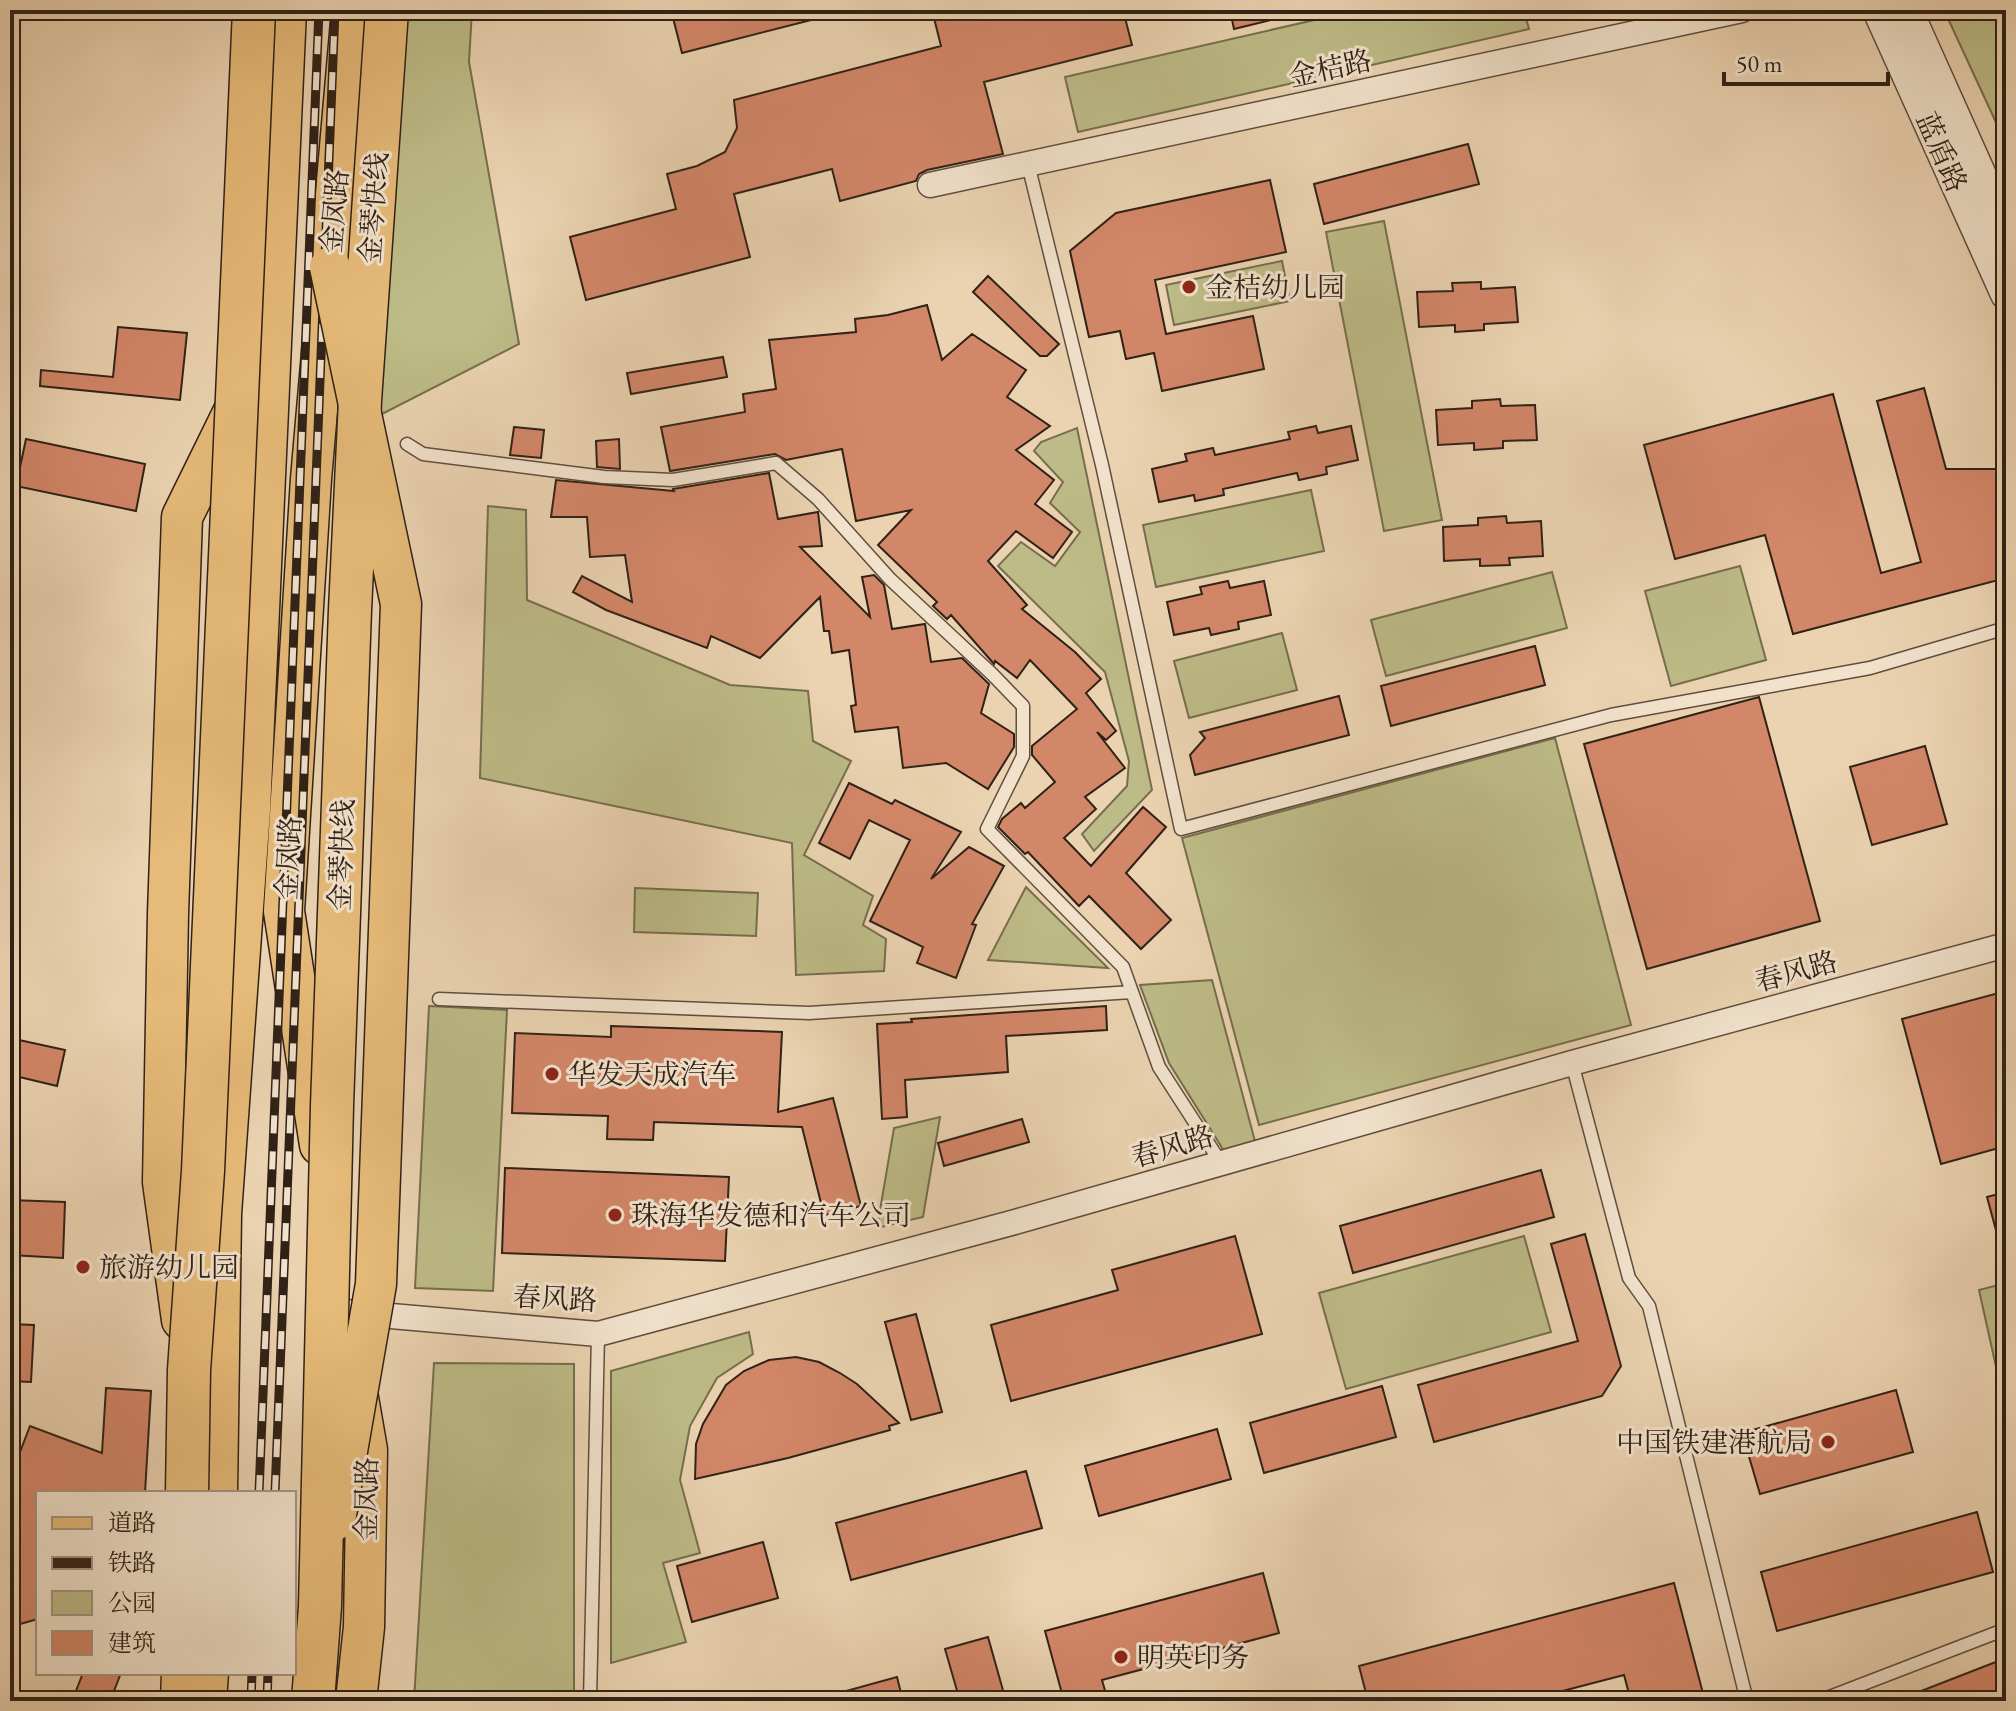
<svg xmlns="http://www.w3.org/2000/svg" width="2016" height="1711" viewBox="0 0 2016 1711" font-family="'EB Garamond','Noto Serif SC',serif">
<rect width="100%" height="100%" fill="#ebd3b1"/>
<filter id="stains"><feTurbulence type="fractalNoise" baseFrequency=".0025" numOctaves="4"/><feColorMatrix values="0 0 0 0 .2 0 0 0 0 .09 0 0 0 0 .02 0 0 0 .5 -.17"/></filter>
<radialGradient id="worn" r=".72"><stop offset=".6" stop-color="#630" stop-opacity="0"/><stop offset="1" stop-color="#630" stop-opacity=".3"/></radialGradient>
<path fill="#bdbb87" stroke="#766e4f" stroke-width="2" d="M406 10H472L469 62 519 344 380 415Z
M1358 10H1524L1529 29 1078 132 1065 77Z
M1944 10H2006V144Z
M1384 221 1442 520 1384 531 1326 232Z
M1282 261 1290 301 1174 325 1166 285Z
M1077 428 1152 790 1094 851 1082 834 1127 786 1129 761 1105 672 998 566 1021 542 1055 566 1080 532 1050 503 1063 482 1034 451 1041 442Z
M1311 490 1324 551 1156 587 1143 525Z
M488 506 526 510 527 600 730 685 808 691 813 741 851 761 804 855 873 896 863 925 886 939 884 971 796 975 792 843 480 778Z
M1740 566 1766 660 1671 686 1645 591Z
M1552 572 1567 628 1386 676 1371 620Z
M1282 633 1297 690 1189 718 1174 661Z
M1555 738 1631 1025 1259 1125 1182 838Z
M1026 887 1108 968 988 960Z
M635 888 758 893 756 936 634 932Z
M1212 980 1256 1145 1226 1154 1169 1063 1140 985Z
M429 1006 507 1010 493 1291 415 1288Z
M940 1117 923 1217 877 1228 894 1128Z
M1524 1236 1551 1332 1346 1389 1319 1293Z
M2006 1283V1412L1979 1290Z
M749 1332 753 1354 717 1378 690 1426 680 1480 700 1553 663 1563 686 1642 611 1663V1371Z
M434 1363 574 1364V1701H414Z"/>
<path fill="#d38769" stroke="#302117" stroke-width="2" d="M671 10H826L827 16 682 53Z
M932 10H1123L1132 45 984 82 1003 154 927 170 919 174 916 181 840 201 832 169 734 194 750 257 586 300 570 237 676 209 667 174 697 166 725 152 737 128 734 100 941 46Z
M1230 10H1282L1283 17 1234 29Z
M1468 144 1479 184 1324 224 1314 184Z
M1270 180 1286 252 1155 280 1166 334 1253 316 1264 369 1162 391 1154 353 1126 359 1120 331 1089 337 1070 251 1116 213Z
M988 276 1059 344 1047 356H1040L973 292Z
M1481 282V289L1515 287 1518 322 1484 324V330L1455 332V325L1419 327 1417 292 1453 291 1452 283Z
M927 305 942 360 972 334 1026 370 1007 397 1050 426 1016 450 1054 480 1035 504 1072 532 1053 558 1016 531 988 561 1027 605 1022 609 1075 652 1101 679 1086 693 1116 731 1106 740 1097 732 1125 768 1085 797 1096 809 1064 838 1091 866 1143 807 1166 827 1126 873 1171 920 1141 949 1089 896 1079 906 1028 852 1025 854 998 827 1002 819 1021 803 1025 808 1055 782 1032 755V746L1077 709 1030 660 1017 678 995 661 994 664 951 615 947 619 933 606 937 602 878 545 911 510 856 521 842 449 786 460 775 454 670 471 661 427 745 412 743 394 776 389 769 340 856 332 855 319 888 315Z
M118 327 187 333 180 400 40 386 41 370 113 377Z
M723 357 727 377 631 394 627 373Z
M1924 388 1946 469H2006V578L1793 634 1765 535 1675 559 1644 445 1833 394 1881 573 1921 562 1877 401Z
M1500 399 1501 406 1535 405 1537 440 1503 441V448L1474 450V443L1438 445 1436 410 1472 408V401Z
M1316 426 1318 433 1351 426 1358 460 1326 467 1327 474 1299 480 1297 473 1223 489 1224 495 1195 501 1194 495 1159 502 1152 469 1187 461 1185 454 1213 448 1215 455 1290 439 1288 432Z
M514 427 544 430 541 458 510 455Z
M26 439 145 464 136 511 16 486Z
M619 439 620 469 597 467 596 441Z
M769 473 778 519 818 512 822 546 800 547 870 617 862 577 874 575 884 585 892 629 925 624 931 662 962 658 989 684 981 713 1014 734V747L988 789 946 763 903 768 898 727 855 732 851 706 856 705 849 650 832 653 829 631H824L820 597 760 658 711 636 707 648 606 610 573 592 582 576 632 602 625 555 590 557 587 517H551L556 480 674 491 673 489Z
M1506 516 1507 523 1541 521 1543 556 1509 558 1510 565 1480 566V559L1444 561 1443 527 1478 525V518Z
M1228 581 1230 588 1264 581 1271 615 1238 622 1239 629 1211 635 1209 628 1174 635 1167 602 1202 594 1200 587Z
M1535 646 1545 685 1391 726 1381 686Z
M1339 696 1349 735 1195 775 1190 755 1205 738 1200 732Z
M1759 697 1820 921 1647 969 1584 744Z
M1925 746 1947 824 1872 845 1850 767Z
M849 783 892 804 895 800 961 832 931 879 969 847 1004 866 972 924 976 925 956 978 917 963 923 947 870 921 910 840 869 820 850 859 819 843Z
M2006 991V1146L1941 1164 1902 1019Z
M1106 1006 1107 1030 1006 1036 1008 1072 905 1080 907 1117 882 1119 877 1024 912 1022 911 1019Z
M611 1026 782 1032 778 1112 833 1098 861 1206 824 1215 802 1127 654 1122 653 1140 607 1139 608 1116 512 1113 515 1033 611 1037Z
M19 1040 65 1050 57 1086 11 1075Z
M1022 1119 1029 1142 944 1166 938 1143Z
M505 1168 729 1177 725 1261 502 1253Z
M1541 1170 1554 1217 1353 1273 1340 1226Z
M2006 1192V1244L2000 1245 1987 1197Z
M10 1200 65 1202 63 1258 10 1255Z
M1585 1234 1621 1366 1602 1396 1434 1442 1418 1385 1578 1341 1551 1244Z
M1235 1236 1262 1334 1011 1401 991 1325 1118 1290 1112 1270Z
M916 1314 942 1412 911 1420 885 1322Z
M10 1324 34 1325 31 1382 10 1381Z
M796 1357 819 1362 840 1373 857 1384 899 1423 889 1426 890 1430 788 1458 695 1479 696 1444 703 1424 726 1385 744 1371 769 1360Z
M1382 1386 1396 1437 1264 1473 1250 1423Z
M106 1388 151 1391 145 1493H38V1619L13 1626 10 1615V1448L20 1452 30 1426 102 1453Z
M1896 1390 1913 1452 1760 1494 1742 1433Z
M1217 1429 1231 1479 1099 1516 1085 1466Z
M1026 1471 1042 1528 851 1580 836 1523Z
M1977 1512 1993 1572 1777 1631 1761 1572Z
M763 1542 778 1598 692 1622 677 1566Z
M1263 1573 1279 1633 1102 1680 1108 1701H1064L1045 1631Z
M1674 1583 1705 1701H1631L1624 1675 1524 1701H1368L1359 1666Z
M988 1637 1006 1701H960L945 1649Z
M2006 1658V1701H1898V1700Z
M83 1673H121L110 1701H72Z
M897 1677 903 1701H829L828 1696Z"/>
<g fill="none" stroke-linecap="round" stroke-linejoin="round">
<g stroke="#5f4e3e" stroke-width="15">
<path id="service" d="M1028 164 1102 465 1181 829 1611 715 1870 668 2006 628
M407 444 423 454 604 477 673 480 776 463 818 499 890 579 992 674 1023 706V756L987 829 1123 967 1159 1067 1221 1163
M439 999 809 1013 1132 992
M1572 1063 1629 1278 1649 1306 1747 1701
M590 1701 598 1334
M1819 1701 2006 1629"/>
</g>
<g stroke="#5f4e3e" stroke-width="27">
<path id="minor" d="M930 185 1742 10
M345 1312 598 1334 1015 1222 1572 1063 2006 945"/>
</g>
<g stroke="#5f4e3e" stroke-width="33">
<path id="tertiary" d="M1878 10 2006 294
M1907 10 2006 231"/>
</g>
<g stroke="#302117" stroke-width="43">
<path id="primary" d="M320 1145 284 911 311 479 352 10
M182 1320 163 1182 168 914 182 517 238 403
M217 1493 221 1214 250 810 286 10
M206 1701 208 1673
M356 1701 364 1627 367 1450 358 1398"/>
</g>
<g stroke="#302117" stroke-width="45">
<path id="trunk" d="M182 1701 183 1673"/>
</g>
<use href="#service" stroke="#f2e2cc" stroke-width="12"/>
<use href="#minor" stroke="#f2e2cc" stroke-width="24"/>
<use href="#tertiary" stroke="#f2e2cc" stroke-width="30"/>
<use href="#primary" stroke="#e6ba78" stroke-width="40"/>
<use href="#trunk" stroke="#e6ba78" stroke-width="42"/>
<g stroke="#302117" stroke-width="9">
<path id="rail" d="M259 1493 319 10
M275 1493 335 10
M251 1701 252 1673
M267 1701 268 1673"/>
</g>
<use href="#rail" stroke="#f2e2cc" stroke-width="6" stroke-dasharray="18" stroke-linecap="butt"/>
<g stroke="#302117" stroke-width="43" stroke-linecap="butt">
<path id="primary-bridge" d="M330 267 401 604 376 1284 335 1520"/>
</g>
<g stroke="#302117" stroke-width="45" stroke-linecap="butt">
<path id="trunk-bridge" d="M187 1493 189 1370 203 1171 254 10
M313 1701 320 1606 332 1106 350 610 360 401 387 10"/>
</g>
<use href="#primary-bridge" stroke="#e6ba78" stroke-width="40"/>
<use href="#trunk-bridge" stroke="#e6ba78" stroke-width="42"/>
</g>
<g fill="#8f2418" stroke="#f2e2cc" stroke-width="3">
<circle cx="1189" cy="287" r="8"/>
<circle cx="552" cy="1074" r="8"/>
<circle cx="615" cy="1215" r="8"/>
<circle cx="83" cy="1267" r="8"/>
<circle cx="1828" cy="1442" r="8"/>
<circle cx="1121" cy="1657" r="8"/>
</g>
<g text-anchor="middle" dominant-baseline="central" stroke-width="6" stroke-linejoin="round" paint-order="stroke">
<g font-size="28" fill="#302117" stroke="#f2e2cc">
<text transform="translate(1330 68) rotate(-12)">金桔路</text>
<text transform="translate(1942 152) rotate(66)">蓝盾路</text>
<text transform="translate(373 208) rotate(-86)">金琴快线</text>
<text transform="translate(334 211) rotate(-85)">金凤路</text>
<text transform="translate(341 855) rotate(-88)">金琴快线</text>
<text transform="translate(288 858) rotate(-87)">金凤路</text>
<text transform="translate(1796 971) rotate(-15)">春风路</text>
<text transform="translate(1172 1146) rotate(-16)">春风路</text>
<text transform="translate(555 1298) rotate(3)">春风路</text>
<text transform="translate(366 1499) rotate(-89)">金凤路</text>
</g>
<g font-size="28" fill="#302117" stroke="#f2e2cc" text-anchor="start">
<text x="1205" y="287">金桔幼儿园</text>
<text x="568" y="1074">华发天成汽车</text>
<text x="631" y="1215">珠海华发德和汽车公司</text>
<text x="99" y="1267">旅游幼儿园</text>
<text x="1812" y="1442" text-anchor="end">中国铁建港航局</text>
<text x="1137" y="1657">明英印务</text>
</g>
</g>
<rect width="2016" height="1711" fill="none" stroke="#ebd3b1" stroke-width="40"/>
<rect x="12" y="12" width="1992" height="1687" fill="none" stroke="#302117" stroke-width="4"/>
<rect x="20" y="20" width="1976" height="1671" fill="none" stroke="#302117" stroke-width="2"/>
<rect x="36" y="1491" width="260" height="184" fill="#f2e2cc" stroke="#a49584" stroke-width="2"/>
<rect x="52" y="1517" width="40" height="12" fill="#e6ba78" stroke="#a49584" stroke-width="2"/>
<text x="108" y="1531" font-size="24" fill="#302117">道路</text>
<rect x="52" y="1557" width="40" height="12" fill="#302117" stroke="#a49584" stroke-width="2"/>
<text x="108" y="1571" font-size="24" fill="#302117">铁路</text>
<rect x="52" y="1591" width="40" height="24" fill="#bdbb87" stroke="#a49584" stroke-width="2"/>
<text x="108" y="1611" font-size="24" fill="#302117">公园</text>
<rect x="52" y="1631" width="40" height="24" fill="#d38769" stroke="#a49584" stroke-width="2"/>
<text x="108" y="1651" font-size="24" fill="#302117">建筑</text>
<path d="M1724 72v12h164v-12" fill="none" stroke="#302117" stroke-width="4"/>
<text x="1736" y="72" font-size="24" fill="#302117" stroke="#f2e2cc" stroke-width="6" paint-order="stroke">50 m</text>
<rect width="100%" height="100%" filter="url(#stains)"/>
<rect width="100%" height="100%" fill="url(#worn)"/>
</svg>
